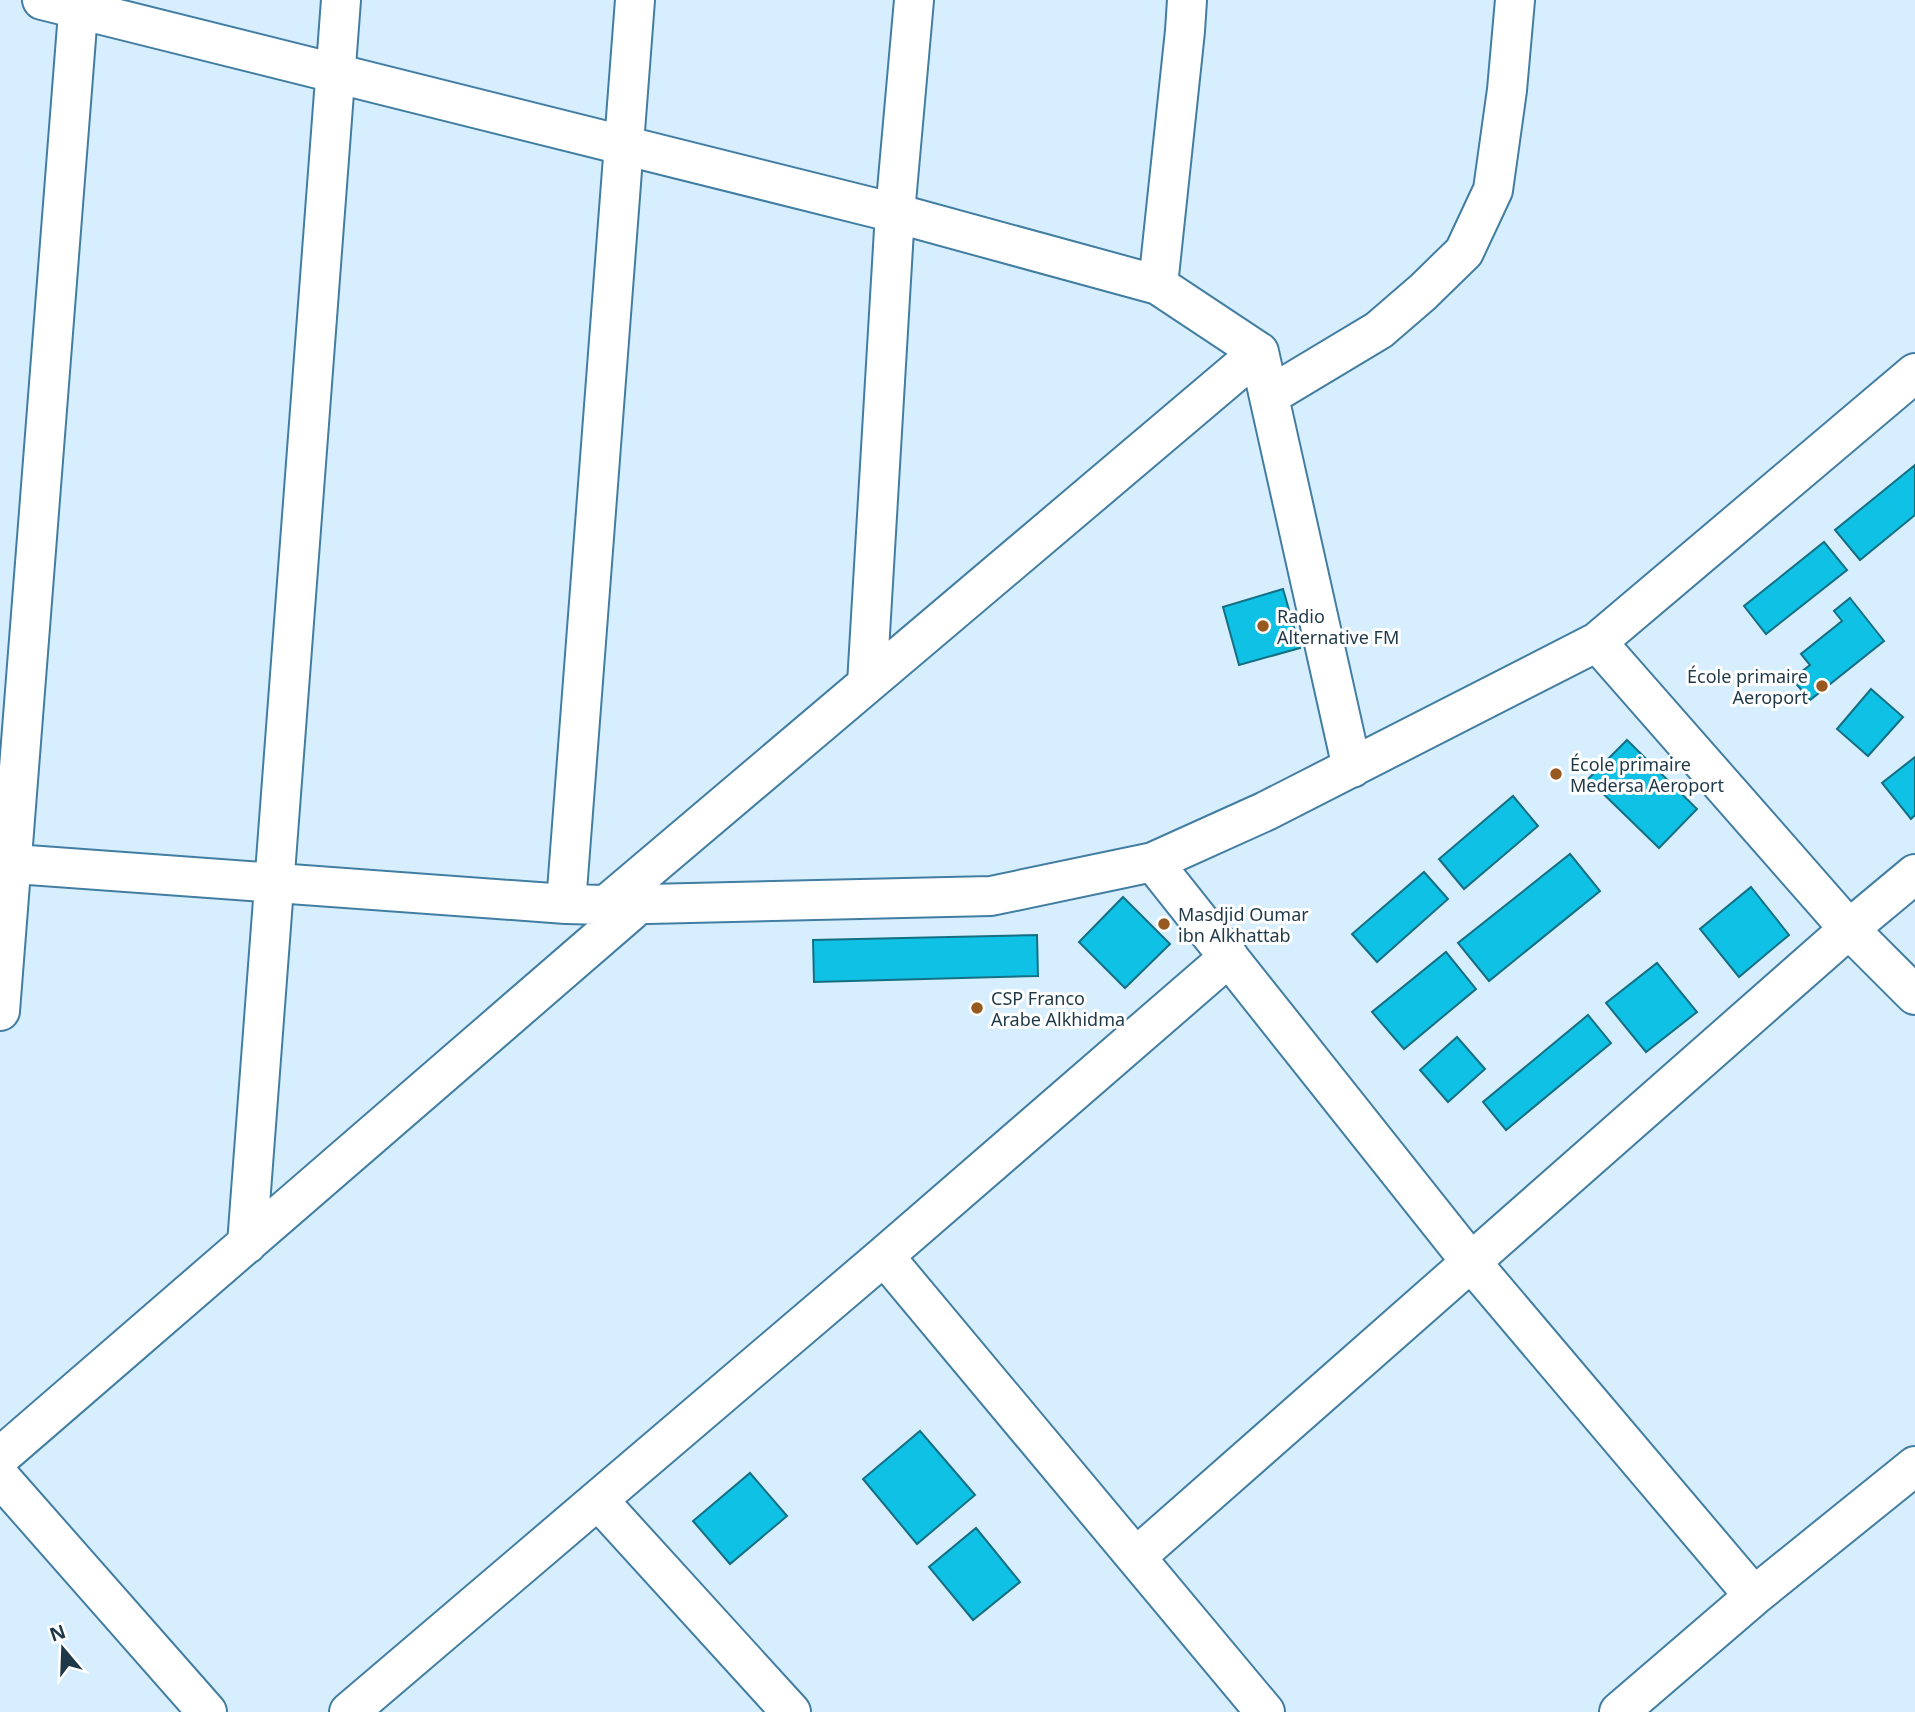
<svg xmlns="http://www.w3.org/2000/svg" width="1915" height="1712" viewBox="0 0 1915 1712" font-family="'Noto Sans',sans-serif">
<rect width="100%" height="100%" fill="#d6eefe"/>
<path fill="#0ec1e5" stroke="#146f83" stroke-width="2" d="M1915 465V515L1860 560 1835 530Z
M1824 542 1847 570 1766 634 1744 606Z
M1283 589 1300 648 1239 665 1223 607Z
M1850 598 1884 641 1810 700 1792 679 1810 665 1801 654 1842 621 1834 611Z
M1871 689 1903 717 1868 756 1837 729Z
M1627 740 1697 809 1659 848 1588 779Z
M1915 757V815L1911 819 1882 783Z
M1513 796 1538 826 1464 889 1439 859Z
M1570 854 1600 891 1489 981 1458 943Z
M1424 872 1448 899 1377 962 1352 934Z
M1751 887 1789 935 1739 977 1700 929Z
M1123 897 1170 944 1125 988 1079 942Z
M1037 935 1038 976 814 982 813 940Z
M1446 952 1476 989 1404 1049 1372 1012Z
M1657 963 1697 1012 1646 1052 1606 1003Z
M1588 1015 1611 1043 1506 1130 1483 1102Z
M1457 1037 1485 1069 1448 1102 1420 1070Z
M920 1431 975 1495 917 1544 863 1479Z
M750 1473 787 1516 730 1564 693 1521Z
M976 1528 1020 1582 973 1620 929 1567Z"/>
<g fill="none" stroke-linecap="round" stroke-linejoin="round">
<g stroke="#427da2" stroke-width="42">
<path id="minor" d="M42 0 895 213 1158 285 1259 352 1352 768
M1158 285 1185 31 1187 0
M1269 396 1379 330 1423 292 1464 252 1493 190 1507 90 1515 0
M1597 642 1849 929 1915 995
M867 684 895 213 914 0
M1153 862 1471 1262 1754 1596
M0 863 566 904 606 905 991 896 1153 862 1266 811 1597 642 1915 373
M566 904 635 0
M606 905 1259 352
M0 1011 79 0
M247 1244 341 0
M884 1256 1265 1712
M0 1457 639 904
M0 1477 207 1712
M598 1500 791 1712
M1136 1557 1849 929 1915 874
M349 1712 884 1256 1229 957
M1619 1712 1754 1596 1915 1466"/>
</g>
<use href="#minor" stroke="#fff" stroke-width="38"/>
</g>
<g fill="#985921" stroke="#fff" stroke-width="2.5">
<circle cx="1263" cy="626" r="7"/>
<circle cx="1822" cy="686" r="7"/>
<circle cx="1556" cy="774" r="7"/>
<circle cx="1164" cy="924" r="7"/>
<circle cx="977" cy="1008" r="7"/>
</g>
<g text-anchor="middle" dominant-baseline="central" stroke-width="6" stroke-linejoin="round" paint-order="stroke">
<g font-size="18" fill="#1f3848" stroke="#fff" text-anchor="start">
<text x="1277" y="616">Radio<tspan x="1277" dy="21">Alternative FM</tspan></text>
<text x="1808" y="676" text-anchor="end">École primaire<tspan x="1808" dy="21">Aeroport</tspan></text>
<text x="1570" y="764">École primaire<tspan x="1570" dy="21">Medersa Aeroport</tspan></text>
<text x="1178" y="914">Masdjid Oumar<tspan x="1178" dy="21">ibn Alkhattab</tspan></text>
<text x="991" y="998">CSP Franco<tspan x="991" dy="21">Arabe Alkhidma</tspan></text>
</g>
</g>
<g transform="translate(63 1649) rotate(341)" stroke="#ffffff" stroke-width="5" paint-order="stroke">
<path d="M0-5L12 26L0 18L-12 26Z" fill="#1f3848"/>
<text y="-10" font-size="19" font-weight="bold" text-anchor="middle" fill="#1f3848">N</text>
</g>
</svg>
